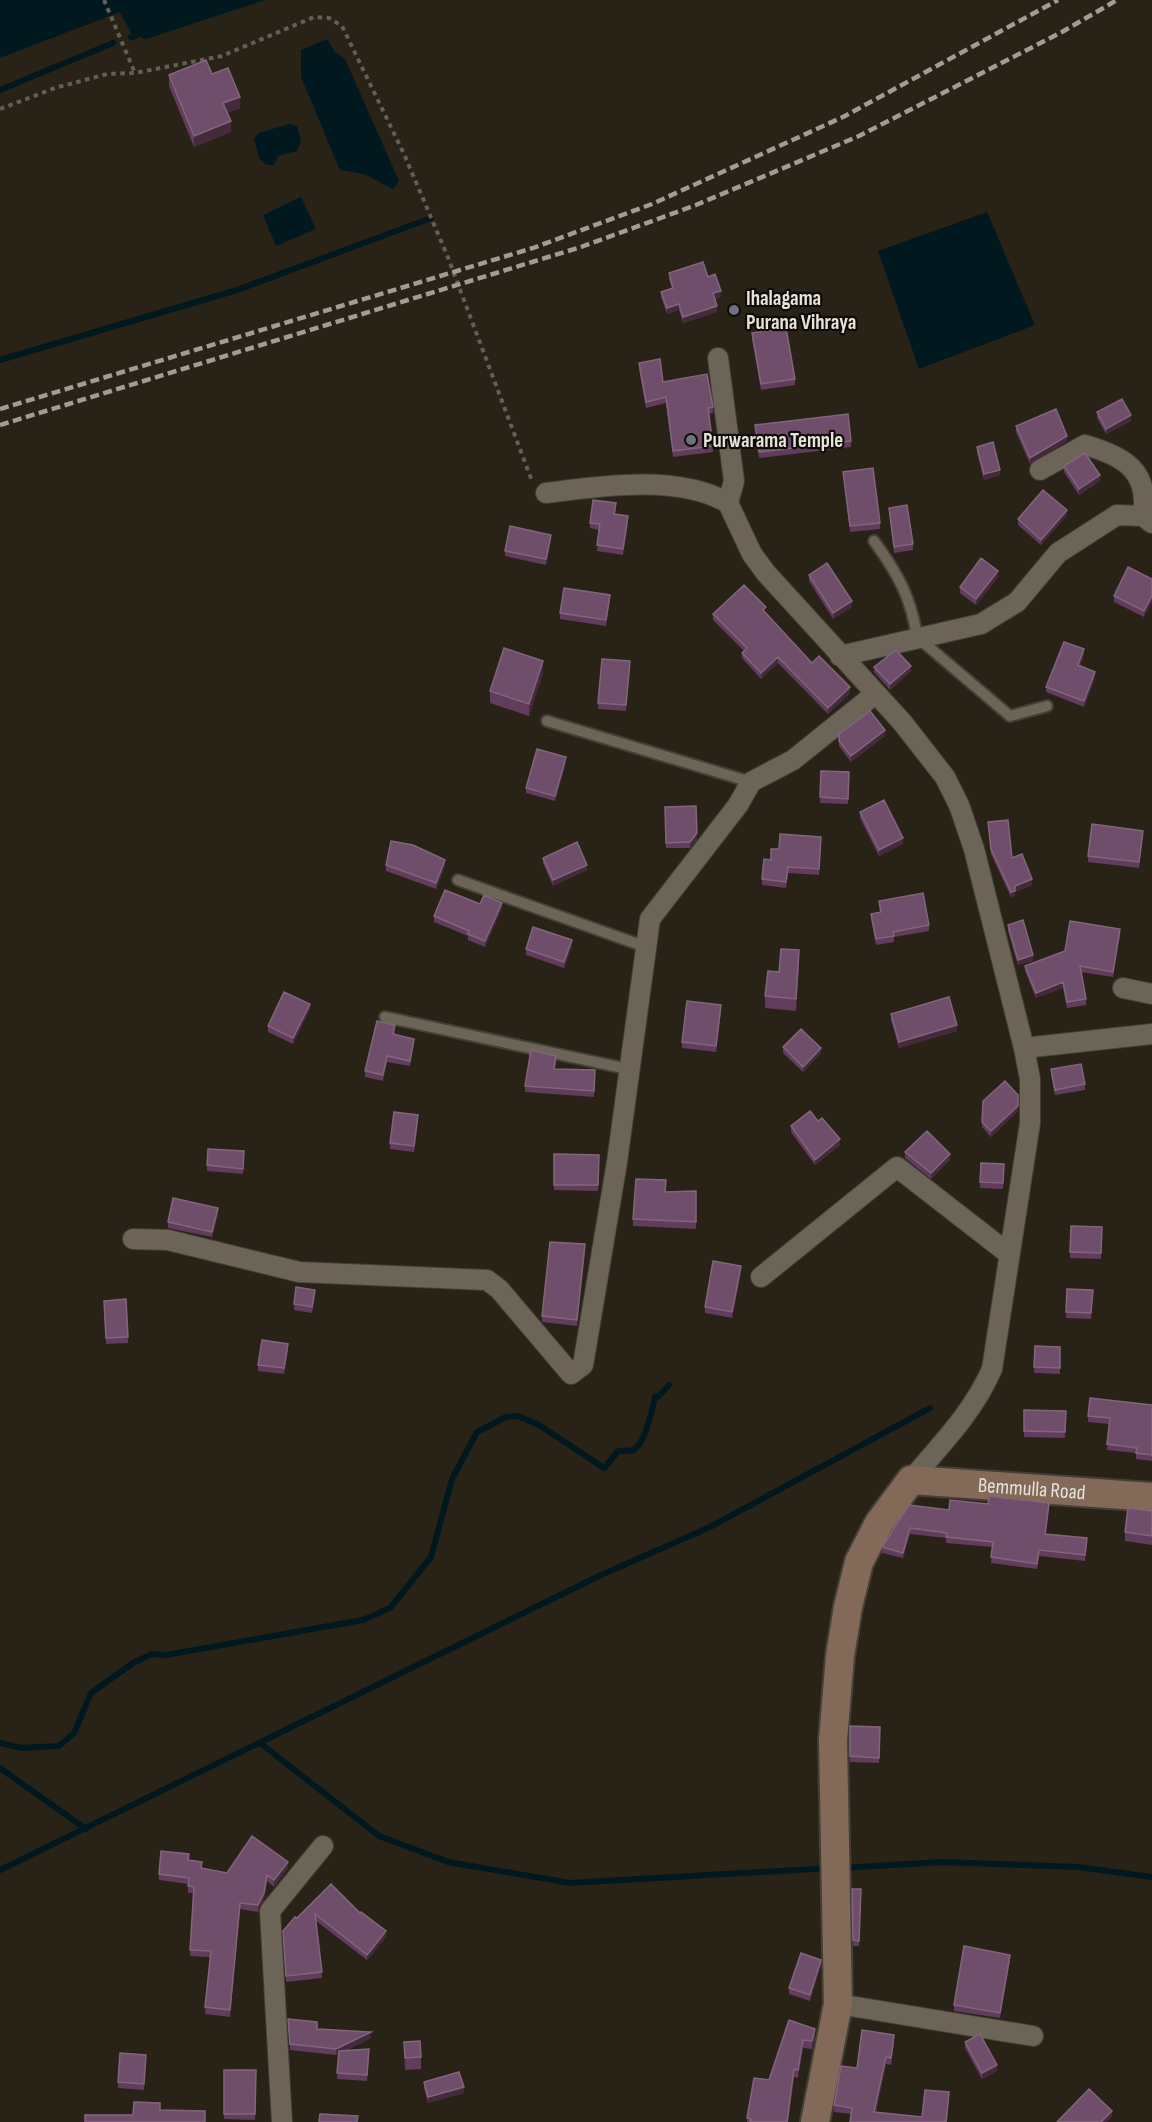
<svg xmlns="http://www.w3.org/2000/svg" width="1152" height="2122" viewBox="0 0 1152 2122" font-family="'Sofia Sans Condensed',sans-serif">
<rect width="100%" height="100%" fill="#282316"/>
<path fill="#02181f" d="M0 0H265L146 39 132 34 120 12 0 58Z
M327 39 335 52 345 59 399 181 393 189 364 174 340 170 301 77V50Z
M289 124 297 126 301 141 297 151 278 156 274 165H266L259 158 254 139 259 133Z
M301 197 316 229 276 246 263 215Z
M987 212 1035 325 919 369 878 251Z"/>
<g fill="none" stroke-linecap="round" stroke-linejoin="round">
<path stroke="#02181f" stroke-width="6" d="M131 37 136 36
M0 90 113 43
M0 360 237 290 431 218
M0 1743 21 1748 59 1746 74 1733 91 1693 133 1663 152 1654 166 1655 363 1620 390 1608 431 1557 452 1479 477 1432 506 1417 518 1416 539 1425 604 1468 618 1451C622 1451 629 1451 633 1450 644 1446 653 1408 655 1397L659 1396 669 1385
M260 1743 379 1836 448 1862 570 1883 830 1868
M0 1768 86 1829
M843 1868 942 1862 1078 1867 1152 1877
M0 1870 599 1576 710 1527 930 1408"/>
<g stroke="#444037" stroke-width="14">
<path id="lane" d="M874 541C898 574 911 597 917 637L1010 716 1047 706
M547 721 751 782
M458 880 646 947
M385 1017 628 1069"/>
</g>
<g stroke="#444037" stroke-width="22">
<path id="street" d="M718 358 734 481 728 503
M1040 470 1085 445C1124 456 1150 471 1143 516
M546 493C600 486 679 474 728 503L752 554 766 573 902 722 945 777 959 805 974 849 1024 1048 1030 1079V1123L992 1369C972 1414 942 1443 911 1480
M840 656 981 624 1017 602 1058 553 1117 515 1143 516 1152 523
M1123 988 1152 994
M1024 1048 1152 1034
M133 1239 168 1240 299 1272 487 1280 499 1289 571 1374 583 1365 617 1162 650 919 738 805 751 782 793 760 875 694
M761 1277 897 1167 1009 1254
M838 2004 1033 2036
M282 2122 270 1911 323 1846"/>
</g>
<g stroke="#444037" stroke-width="32">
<g id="secondary">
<path id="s1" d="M815 2122 838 2004 833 1740 840 1656 848 1607 859 1562 879 1523 911 1480 1152 1497"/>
</g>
</g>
<path stroke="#645f54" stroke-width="4" stroke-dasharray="4.5 4.5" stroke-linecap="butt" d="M104 0 135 73
M0 109 55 88 107 74 135 73 222 56 314 17 329 18 342 26 404 154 447 255 532 481"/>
<use href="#lane" stroke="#6c6557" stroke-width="10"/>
<use href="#street" stroke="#6c6557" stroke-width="20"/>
<use href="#secondary" stroke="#836a58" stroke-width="28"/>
<path stroke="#a19d92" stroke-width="4.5" stroke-dasharray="9 4.5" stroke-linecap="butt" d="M0 409 533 248 652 204 843 117 1058 0
M0 425 581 247 696 205 859 136 1062 32 1117 0"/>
</g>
<path fill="#613c5d" d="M212 74 240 108 227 113 231 132 194 147 169 86V75Z
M669 273 708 277 721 297 715 299 717 312 683 323 679 310 667 314 661 297V292L672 288 669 279Z
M752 333 795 379V385L761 390 752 339Z
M639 363 663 382 713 407V413L709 414 713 452 673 457 666 403 646 408 639 369Z
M1097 412 1131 421 1106 434 1097 418Z
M755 425 851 441V447L759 458Z
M1016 426 1067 441 1030 464 1016 432Z
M977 447 1000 475 984 480 977 453Z
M1064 466 1100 481 1079 495 1064 472Z
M843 472 880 523V529L850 532Z
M889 508 913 544V550L894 553Z
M616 509 615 514 628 522 623 555 597 551 599 530 590 528V523Z
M1067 515 1041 545 1018 525V519Z
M551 540 546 565 505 556V551Z
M809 575 852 607 833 619 809 581Z
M998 577 976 605 960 593V587Z
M1152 579 1144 617 1114 602V596Z
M610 600 606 626 560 619V613Z
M765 613 812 663 850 693 828 714 778 663 761 679 742 658V653L744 651 713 620V614Z
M1084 655 1080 666 1095 678 1084 707 1046 692V687Z
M630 667 626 711 598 709V703Z
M874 667 911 671 890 690 874 672Z
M543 673 529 716 490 703V691Z
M839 734 885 736 851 762 839 746Z
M566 763 555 801 526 793V788Z
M821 771 849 772 848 804 820 803Z
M665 807 697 839 690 848H666Z
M860 812 903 844 879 856 860 818Z
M988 822 1012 858 1032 885 1015 892V896L1011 897 991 854Z
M1143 836 1139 868 1088 862V856Z
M821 843 819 875 788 873 786 888 762 885V879L771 860 779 849Z
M543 858 587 870 553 886 543 863Z
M386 865 445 866 436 889 386 871Z
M879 901 929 925V931L894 937V942L876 945 871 919V914L880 912Z
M480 904 502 908 485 947 468 940V936L434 922V916Z
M1008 925 1033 961 1018 965 1008 931Z
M1120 935 1113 977 1081 972 1086 999V1005L1067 1008 1063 988 1036 998 1025 971V966Z
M572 946 564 968 526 955V949Z
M799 961 796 1011 765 1008V996L779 972Z
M310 1009 293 1044 268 1032V1026Z
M721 1011 716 1052 682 1048V1042Z
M891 1014 957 1031 899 1048 891 1020Z
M395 1031 394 1035 414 1044 410 1066 387 1062 383 1081 365 1077V1071Z
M783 1047 821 1053 803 1072 783 1053Z
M556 1061 555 1069 595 1070 594 1097 525 1092V1086Z
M1051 1069 1085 1084V1090L1055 1095 1051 1075Z
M983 1101 1018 1111 991 1137 982 1127Z
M418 1121 414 1152 390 1149V1143Z
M791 1126 840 1145 815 1165 791 1132Z
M244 1151 243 1174 207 1171V1165Z
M905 1152 950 1160 931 1179 905 1158Z
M554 1154 599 1155 598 1191 554 1190Z
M981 1163 1004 1164 1003 1189 980 1188Z
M696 1191V1229L633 1226V1219L665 1192Z
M218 1214 212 1237 168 1228V1222Z
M1071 1226 1102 1227 1101 1259 1070 1258Z
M585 1250 577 1326 542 1322V1316Z
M741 1272 732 1318 705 1313V1307Z
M1067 1289 1093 1290 1091 1319 1066 1318Z
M315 1296 312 1313 294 1310V1304Z
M104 1306 128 1337V1343L106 1344Z
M1035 1346 1060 1347V1374L1034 1373Z
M288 1350 284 1374 258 1371V1365Z
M1152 1405V1461L1136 1459V1453L1107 1450 1109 1424 1088 1422V1416Z
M1024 1410 1066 1411 1065 1438 1024 1437Z
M909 1505 949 1510 1049 1509 1046 1534 1087 1544 1085 1561 1039 1556 1037 1569 991 1563 993 1547 946 1543V1538L910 1534 903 1558 882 1553V1547Z
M1152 1511V1545L1125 1541V1532Z
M850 1726 880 1727 879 1763 850 1762Z
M189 1860 202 1869 227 1873 288 1868 274 1887 267 1881 264 1899 258 1912 240 1909 230 2017 205 2014 210 1957 190 1956 193 1893H188V1884L159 1880V1874Z
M331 1884 360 1913 386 1937 367 1960 316 1921 322 1978 286 1982 283 1931Z
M852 1889H861L859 1946H853Z
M1010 1961 1000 2018 954 2011V2005Z
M821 1965 810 2001 789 1994V1988Z
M288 2019 317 2029 371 2038 345 2051 369 2055 367 2081 337 2079 339 2053 336 2055 290 2050Z
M789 2020 815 2037 812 2049 803 2048 798 2078 794 2077 788 2122H747V2118L769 2080Z
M404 2042 421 2057V2069L405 2070Z
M894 2042 891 2065 886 2064 876 2112 922 2117 949 2100 947 2122 851 2114 834 2112V2105L857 2068Z
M965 2042 997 2071 982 2079 965 2048Z
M146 2061 144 2090 118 2088V2082Z
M224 2070H256L255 2120 224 2119Z
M424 2082 464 2093 428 2103 424 2088Z"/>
<path fill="#442a3b" d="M240 97V108L223 115V103Z
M231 121V132L194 147V136Z
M721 291V297L713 299V293Z
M679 304V310L667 314V308Z
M717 306V312L683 323V317Z
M1131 415V421L1106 434V429Z
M1067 436V441L1030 464V458Z
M1000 470V475L984 480V474Z
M1100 475V481L1079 495V489Z
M1067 510V515L1041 545V540Z
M628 516V522L623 555V549Z
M551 535V540L546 565V559Z
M998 571V577L976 605V599Z
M1152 596V602L1144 617V611Z
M852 601V607L833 619V613Z
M1084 649V655L1078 671V665Z
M778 657V663L761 679V673Z
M543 661V673L529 716V704Z
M911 666V671L890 690V684Z
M1095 672V678L1084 707V701Z
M850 687V693L828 714V708Z
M885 730V736L851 762V756Z
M566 757V763L555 801V796Z
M697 833V839L690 848V842Z
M903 838V844L879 856V850Z
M445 860V866L436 889V883Z
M587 865V870L553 886V880Z
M1032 879V885L1015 892V896L1011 897V892L1015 886Z
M502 903V908L485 947V941Z
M1120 929V935L1113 977V972Z
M572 940V946L564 968V962Z
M799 950V961L796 1011V999Z
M1033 955V961L1018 965V960Z
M1063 982V988L1036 998V993Z
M310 1004V1009L293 1044V1038Z
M721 1005V1011L716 1052V1046Z
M957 1025V1031L899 1048V1042Z
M414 1039V1044L410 1066V1061Z
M821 1048V1053L803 1072V1067Z
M387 1056V1062L383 1081V1075Z
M1018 1106V1111L991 1137V1131Z
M840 1139V1145L815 1165V1160Z
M950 1154V1160L931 1179V1173Z
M218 1208V1214L212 1237V1232Z
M585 1244V1250L577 1326V1320Z
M741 1266V1272L732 1318V1312Z
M910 1528V1534L903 1558V1553Z
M288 1862V1868L274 1887V1880Z
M267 1875 264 1899 258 1912V1905Z
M240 1903V1909L230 2017V2010Z
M386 1931V1937L367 1960V1955Z
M1010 1955V1961L1000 2018V2013Z
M821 1960V1965L810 2001V1995Z
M815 2029V2037L812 2049V2041Z
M371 2032V2038L336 2055V2049Z
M894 2035V2042L891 2065V2058Z
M803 2040V2048L798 2078V2070Z
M886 2057V2064L874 2119V2112Z
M997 2065V2071L982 2079V2073Z
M794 2069V2077L788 2122H787Z
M464 2087V2093L428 2103V2097Z
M1112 2111V2117L1107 2122H1101Z"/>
<path fill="#6f4e6b" stroke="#82657c" stroke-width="1.5" d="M206 60 212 74 228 68 240 97 223 103 231 121 194 136 169 75Z
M703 262 708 277 715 274 721 291 713 293 717 306 683 317 679 304 667 308 661 292 673 288 669 273Z
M786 328 795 379 761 384 752 333Z
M660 359 663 382 707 374 713 407 708 408 713 446 673 451 666 397 646 402 639 363Z
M1122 399 1131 415 1106 429 1097 412Z
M1056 409 1067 436 1030 458 1016 426Z
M848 414 851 441 759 452 755 425Z
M993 442 1000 470 984 474 977 447Z
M1085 453 1100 475 1079 489 1064 466Z
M873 468 880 523 850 526 843 472Z
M1043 490 1067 510 1041 540 1018 519Z
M593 500 616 503 614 514 628 516 623 549 597 545 600 524 590 523Z
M907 505 913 544 894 547 889 508Z
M510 526 551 535 546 559 505 551Z
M981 558 998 571 976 599 960 587Z
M827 563 852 601 833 613 809 575Z
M1128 567 1152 579V596L1144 611 1114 596Z
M744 585 766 607 763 610 812 663 819 656 850 687 828 708 778 657 761 673 742 653 747 648 713 614Z
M564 588 610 595 606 620 560 613Z
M1064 642 1084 649 1078 665 1095 672 1084 701 1046 687Z
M504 648 543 661 529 704 490 691Z
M896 650 911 666 890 684 874 667Z
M602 659 630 661 626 705 598 703Z
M870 711 885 730 851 756 839 741V734Z
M537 749 566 757 555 796 526 788Z
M821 771 849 772 848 799 820 797Z
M884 800 903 838 879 850 860 812Z
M696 806 697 833 690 842 666 843 665 807Z
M1008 820 1012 858 1022 854 1032 879 1015 886V891L1011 892 991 849 988 822Z
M1092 824 1143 831 1139 862 1088 856Z
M780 834 821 837 819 869 788 867 786 882 762 879 764 859 771 860V849H779Z
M391 841 413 845 445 860 436 883 386 865Z
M577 842 587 865 553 880 543 858Z
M445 890 480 904 484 895 502 903 485 941 468 934 469 931 434 916Z
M923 893 929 925 893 932 894 936 876 939 871 914 881 912 879 901Z
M1023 920 1033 955 1018 960 1008 925Z
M1070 921 1120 929 1113 972 1080 966 1086 999 1067 1002 1063 982 1036 993 1025 966 1065 951Z
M533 927 572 940 564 962 526 949Z
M781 949 799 950 796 999 765 996 768 971 779 972Z
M284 992 310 1004 293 1038 268 1026Z
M949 997 957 1025 899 1042 891 1014Z
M687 1001 721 1005 716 1046 682 1042Z
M377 1021 395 1025 393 1034 414 1039 410 1061 387 1056 383 1075 365 1071Z
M801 1029 821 1048 803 1067 783 1047Z
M531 1050 556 1056 554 1069 595 1070 594 1091 525 1086Z
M1081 1064 1085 1084 1055 1090 1051 1069Z
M1005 1081 1018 1095V1106L991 1131 982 1122 983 1101Z
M810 1111 818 1121 822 1118 840 1139 815 1160 791 1126Z
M394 1112 418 1115 414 1146 390 1143Z
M927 1131 950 1154 931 1173 905 1152Z
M208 1149 244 1151 243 1169 207 1165Z
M554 1154 599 1155 598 1185H554Z
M981 1163 1004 1164 1003 1183 980 1182Z
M636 1179 666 1180 665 1192 696 1191V1222L633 1219Z
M173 1198 218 1208 212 1232 168 1222Z
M1071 1226 1102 1227 1101 1253 1070 1252Z
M550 1242 585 1244 577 1320 542 1316Z
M713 1261 741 1266 732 1312 705 1307Z
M296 1287 315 1290 312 1307 294 1304Z
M1067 1289 1093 1290 1091 1313 1066 1312Z
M126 1299 128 1337 106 1338 104 1301Z
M262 1340 288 1344 284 1368 258 1365Z
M1035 1346 1060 1347V1368L1034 1367Z
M1090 1398 1152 1405V1455L1136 1453 1137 1448 1107 1444 1110 1418 1088 1416Z
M1024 1410 1066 1411 1065 1432 1024 1431Z
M989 1496 1049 1503 1045 1534 1087 1538 1085 1555 1039 1550 1037 1564 991 1557 993 1542 946 1537 947 1533 910 1528 903 1553 882 1547 909 1505 949 1510 950 1500 988 1504Z
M1128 1508 1152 1511V1536L1125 1532Z
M850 1726 880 1727 879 1758 850 1756Z
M252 1836 288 1862 274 1880 267 1875 264 1893 258 1905 240 1903 230 2010 205 2007 211 1951 190 1950 194 1887 188 1886 189 1878 159 1874 161 1851 189 1854 188 1860 202 1862 201 1868 227 1873Z
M331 1884 360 1913 361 1912 386 1931 367 1955 315 1914 322 1972 286 1976 283 1931 295 1917 297 1918Z
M852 1889H861L859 1941 853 1940Z
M964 1946 1010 1955 1000 2013 954 2005Z
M801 1953 821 1960 810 1995 789 1988Z
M288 2019 317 2022V2029L371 2032 336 2049 290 2044Z
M789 2020 815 2029 812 2041 803 2040 798 2070 794 2069 787 2122H750L751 2119 747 2118 754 2078 769 2080Z
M862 2030 894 2035 891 2058 886 2057 874 2112 922 2117 925 2090 949 2092 946 2122H850L852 2108 834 2105 841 2066 857 2068Z
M980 2034 997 2065 982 2073 965 2042Z
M420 2041 421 2057 405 2058 404 2042Z
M369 2049 367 2075 337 2073 339 2051Z
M120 2053 146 2055 144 2084 118 2082Z
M224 2070H256L255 2114H224Z
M459 2072 464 2087 428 2097 424 2082Z
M1089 2089 1112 2111 1101 2122H1057Z
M134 2102 160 2103V2110L205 2111V2122H85V2115H133Z
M320 2114 358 2116 357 2122H319Z"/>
<g fill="#6b7280" stroke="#0f0c07" stroke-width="2">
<circle cx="734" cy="310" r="6"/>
<circle cx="691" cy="440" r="6"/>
</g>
<g text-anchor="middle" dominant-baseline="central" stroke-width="4.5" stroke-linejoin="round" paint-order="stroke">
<g font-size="21" font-weight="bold" fill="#e6e3da" stroke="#0f0c07" text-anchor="start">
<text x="746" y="298">Ihalagama<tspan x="746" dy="24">Purana Vihraya</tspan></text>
<text x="703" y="440">Purwarama Temple</text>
</g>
<g font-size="21" fill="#e6e3da" stroke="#0f0c07">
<text stroke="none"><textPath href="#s1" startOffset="783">Bemmulla Road</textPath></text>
</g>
</g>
</svg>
